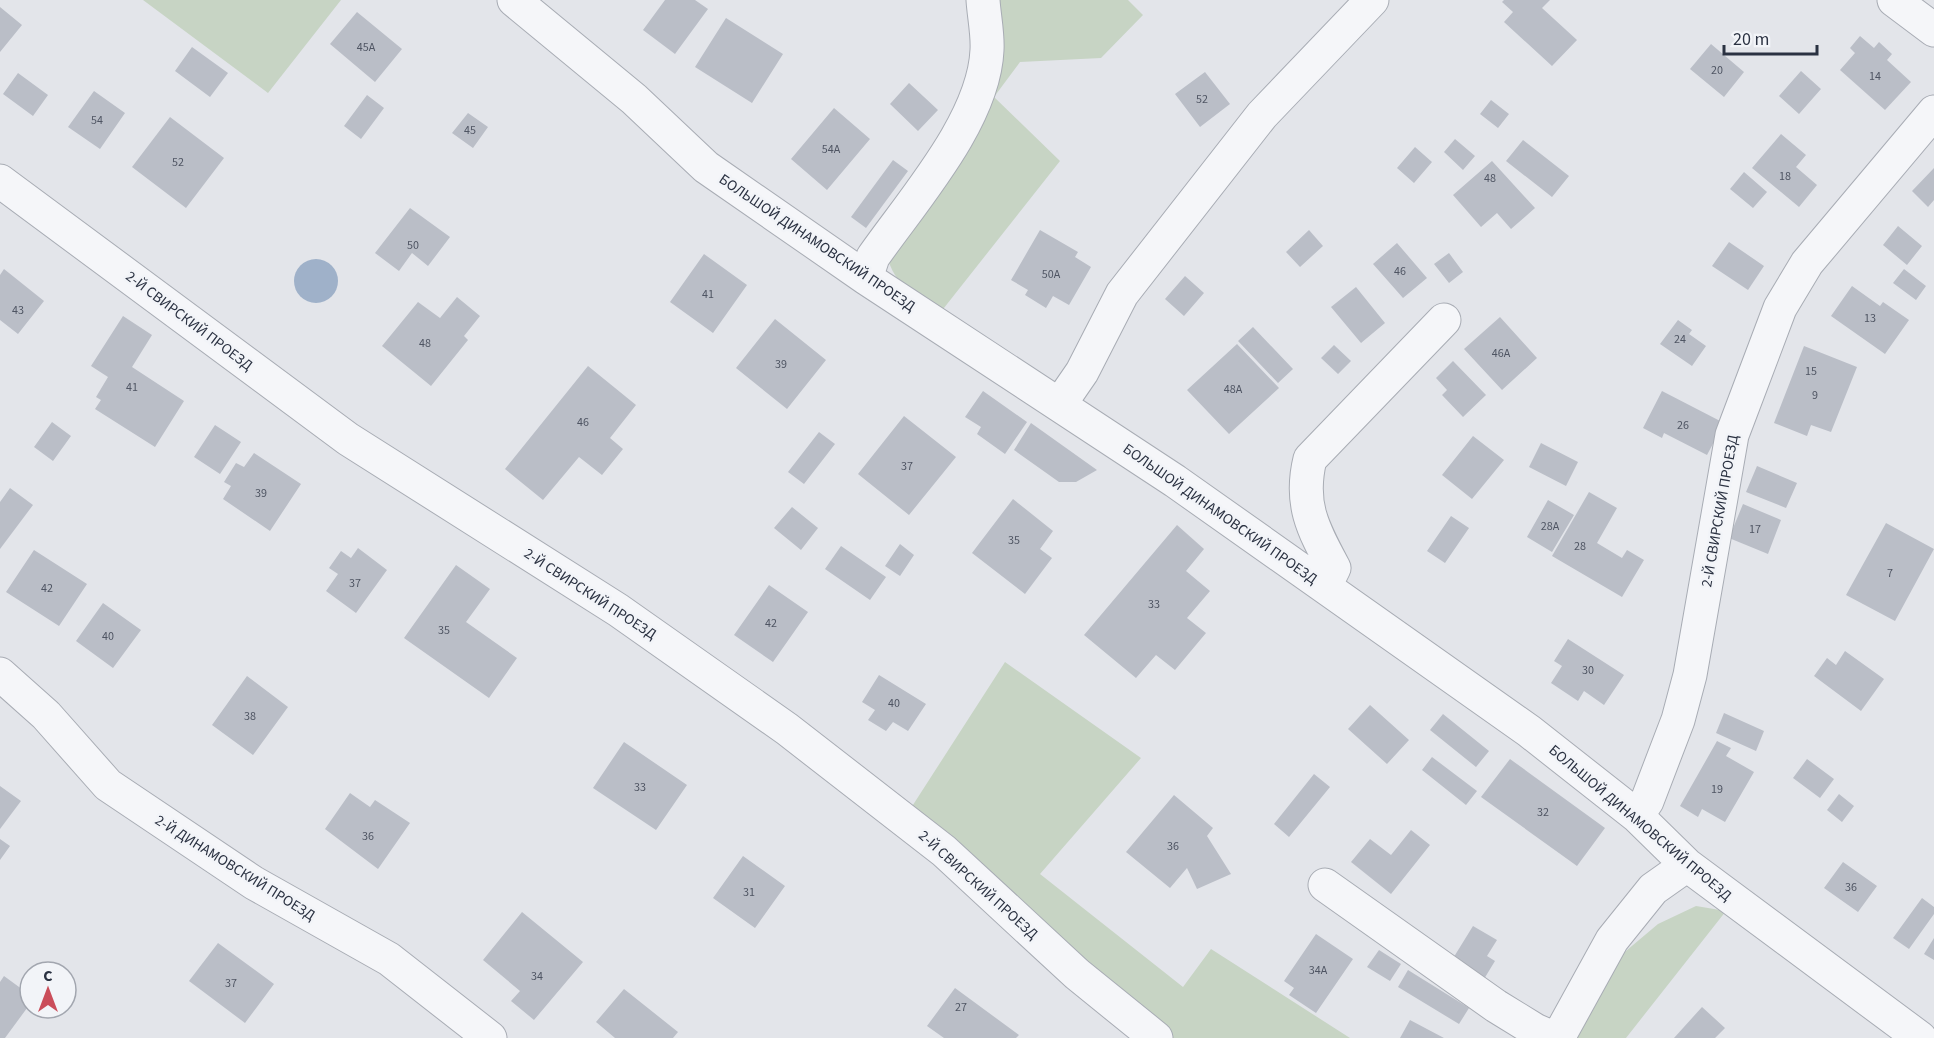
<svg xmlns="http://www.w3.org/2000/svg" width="1934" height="1038" viewBox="0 0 1934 1038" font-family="'Source Sans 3',sans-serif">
<rect width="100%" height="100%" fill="#e3e5ea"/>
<path fill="#c7d4c4" d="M143 0H341L268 93Z
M989 0H1128L1143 15 1101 58 1020 62 994 97 1060 161 940 313C913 294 895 287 886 253L966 135Z
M1005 662 1141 758 1040 874 1183 987 1211 949 1350 1038H1171L911 808Z
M1696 906 1726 911 1626 1038H1574L1620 956 1658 924Z"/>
<path fill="#9fb1c9" d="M294 281a22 22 0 1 1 44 0a22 22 0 1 1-44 0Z"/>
<path fill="#babec7" d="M665 0H695L708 9 675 54 643 30Z
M1504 0H1550L1542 8 1577 40 1552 66 1504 22 1513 12 1502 2Z
M0 7 22 25 0 52Z
M357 12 402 49 375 82 330 44Z
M726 18 783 54 752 103 695 67Z
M1860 36 1874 48 1879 42 1892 54 1887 60 1911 82 1885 110 1840 70 1855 53 1850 48Z
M1711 44 1744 72 1724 97 1690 69Z
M192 47 228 73 210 97 175 71Z
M1801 71 1821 89 1799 114 1779 96Z
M1205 72 1230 104 1200 127 1175 94Z
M18 73 48 95 33 116 3 94Z
M909 83 938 110 918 131 890 104Z
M94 91 125 113 100 149 68 127Z
M367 95 384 108 361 139 344 126Z
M1491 100 1509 114 1498 128 1480 114Z
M834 108 870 139 827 190 791 159Z
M468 113 488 127 473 148 452 133Z
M170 117 224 158 186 208 132 167Z
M1781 134 1806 155 1796 167 1817 185 1799 207 1752 168Z
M1455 139 1475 156 1463 170 1444 152Z
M1523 140 1569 176 1552 197 1506 161Z
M1415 147 1432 162 1414 183 1397 168Z
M893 160 908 171 866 228 851 217Z
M1492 161 1535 208 1511 229 1497 213 1481 227 1453 195Z
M1934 168V200L1928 207 1912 191Z
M1744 172 1767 192 1753 208 1730 189Z
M410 208 450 237 428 266 412 253 399 271 375 253Z
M1898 226 1922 246 1907 265 1883 245Z
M1040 230 1078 252 1075 257 1091 267 1069 305 1053 296 1046 308 1025 295 1028 290 1011 280Z
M1309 230 1323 246 1300 267 1286 252Z
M1729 242 1764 266 1748 290 1712 266Z
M1397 243 1427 278 1403 298 1373 264Z
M1449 253 1463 272 1449 283 1434 264Z
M704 254 747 285 713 333 670 302Z
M4 269 44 301 18 334 0 320V275Z
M1904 269 1926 286 1916 300 1893 283Z
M1185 276 1204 293 1184 316 1165 299Z
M1852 286 1880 306 1883 302 1909 320 1885 354 1831 316Z
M1356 287 1385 323 1361 343 1331 307Z
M457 297 480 316 464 336 468 340 431 386 382 346 418 302 440 318Z
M123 316 152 335 132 367 184 401 155 447 95 409 101 400 96 397 108 377 91 366Z
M1500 317 1537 358 1502 390 1464 349Z
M775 319 826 360 787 409 736 368Z
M1678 320 1692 330 1689 334 1706 346 1692 366 1660 344Z
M1253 327 1293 369 1278 383 1238 341Z
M1237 344 1279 388 1229 434 1187 390Z
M1334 345 1351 361 1338 374 1321 358Z
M1804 346 1857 367 1831 432 1811 425 1807 436 1774 423Z
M1453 361 1486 395 1463 417 1442 395 1447 390 1436 378Z
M588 366 636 405 610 438 623 449 602 475 579 457 543 500 505 469Z
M983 391 1027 422 1005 454 977 434 981 427 965 417Z
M1662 391 1724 423 1707 455 1664 433 1662 438 1643 428Z
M904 416 956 457 909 515 858 474Z
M52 422 71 436 53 461 34 447Z
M1031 423 1097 470 1076 482H1059L1014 450Z
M215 425 241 442 220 474 194 457Z
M819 432 835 444 804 484 788 472Z
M1473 436 1504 460 1472 499 1442 475Z
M1541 443 1578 462 1566 486 1529 467Z
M254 453 301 484 270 531 223 499 231 486 224 482 236 463 244 467Z
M1757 466 1797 483 1786 508 1746 492Z
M10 488 33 505 0 549V502Z
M1589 492 1617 508 1597 543 1622 558 1627 550 1644 560 1622 597 1552 556Z
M1013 499 1053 531 1040 549 1052 558 1025 594 972 553Z
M1548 500 1574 515 1552 552 1527 537Z
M1743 504 1781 520 1768 554 1729 538Z
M792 507 818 528 801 550 774 528Z
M1451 516 1469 528 1445 563 1427 551Z
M1886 523 1934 549 1895 621 1846 595Z
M1177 525 1204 549 1186 571 1210 591 1187 618 1206 633 1175 670 1156 655 1136 678 1084 635Z
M900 544 914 555 900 576 885 566Z
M841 546 886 577 870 600 825 569Z
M358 548 387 570 356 613 326 591 338 574 329 568 341 551 351 558Z
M34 550 87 584 59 626 6 592Z
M456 565 490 589 466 622 517 658 489 698 404 638Z
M769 585 808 612 773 662 734 635Z
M103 603 141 630 113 668 76 641Z
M1568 639 1624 675 1604 705 1584 691 1578 701 1551 683 1562 666 1554 661Z
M1845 651 1884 679 1861 711 1814 676 1827 658 1836 665Z
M879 675 926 704 908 731 893 722 886 731 868 720 875 710 862 702Z
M247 676 288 707 253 755 212 725Z
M1370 705 1409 740 1387 764 1348 729Z
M1724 713 1764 731 1756 751 1716 733Z
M1443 714 1489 751 1476 767 1430 730Z
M1717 741 1731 748 1726 756 1754 772 1725 822 1702 809 1698 817 1680 806Z
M624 742 687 785 656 830 593 788Z
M1432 757 1477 791 1466 805 1422 770Z
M1510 759 1605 828 1577 866 1481 797Z
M1807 759 1834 779 1820 798 1793 778Z
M1314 774 1330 787 1289 837 1274 824Z
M0 786 21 801 0 829Z
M350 793 370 807 375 800 410 823 378 869 325 829Z
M1839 794 1854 806 1842 822 1827 810Z
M1174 795 1213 828 1207 836 1231 874 1197 889 1187 868 1170 888 1126 852Z
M1411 830 1430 845 1391 894 1351 862 1370 839 1391 855Z
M0 839 10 846 0 860Z
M743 856 785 886 755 928 713 898Z
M1843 862 1877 886 1858 912 1824 888Z
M1922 898 1934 907V914L1909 949 1893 938Z
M522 912 583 962 534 1020 511 1001 520 991 483 960Z
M1473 926 1497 940 1487 956 1495 961 1484 979 1452 960Z
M1316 934 1353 959 1316 1013 1289 995 1294 988 1284 981Z
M1934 938V960L1924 954Z
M218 943 274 984 245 1023 189 981Z
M1379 950 1401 964 1390 981 1367 967Z
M1408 970 1469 1008 1459 1024 1398 987Z
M4 976 30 995V1004L5 1038H0V982Z
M955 988 1019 1035 1016 1038H944L927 1026Z
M624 989 678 1032 673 1038H615L596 1022Z
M1702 1007 1725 1028 1715 1038H1674Z
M1410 1020 1444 1038H1400Z"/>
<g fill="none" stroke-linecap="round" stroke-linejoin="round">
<g stroke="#a8acb4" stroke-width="35">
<path id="minor" d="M514 0 634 99 706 167 866 278 1175 481 1529 731 1637 816 1687 865 1920 1038
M1894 0 1934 30
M0 181 348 439 618 610 787 729 944 851 1077 974 1156 1038
M866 278 873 257C912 201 984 121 987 50 988 34 984 16 983 0
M1060 404 1082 372 1122 294 1262 115 1372 0
M1325 586 1334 568C1313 529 1299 504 1310 459L1444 320
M0 674 46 715 108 785 254 883 389 959 490 1038
M1637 816 1647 801 1678 720 1690 675 1732 435 1780 308 1807 263 1934 112
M1325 885 1496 1006 1535 1030 1553 1038
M1558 1038 1612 940 1653 889 1687 865"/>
</g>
<use href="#minor" stroke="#f5f6f9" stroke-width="33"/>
</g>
<g text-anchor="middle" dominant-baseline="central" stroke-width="5" stroke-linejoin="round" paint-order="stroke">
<g font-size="12" fill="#4f5563">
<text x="366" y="47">45А</text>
<text x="1717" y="70">20</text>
<text x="1875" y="76">14</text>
<text x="1202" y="99">52</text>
<text x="97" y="120">54</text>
<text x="470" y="130">45</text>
<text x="831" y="149">54А</text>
<text x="178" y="162">52</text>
<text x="1785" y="176">18</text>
<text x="1490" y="178">48</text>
<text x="413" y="245">50</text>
<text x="1400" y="271">46</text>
<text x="1051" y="274">50А</text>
<text x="708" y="294">41</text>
<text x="18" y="310">43</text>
<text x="1870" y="318">13</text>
<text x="1680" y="339">24</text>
<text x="425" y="343">48</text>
<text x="1501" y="353">46А</text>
<text x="781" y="364">39</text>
<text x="1811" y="371">15</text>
<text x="132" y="387">41</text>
<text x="1233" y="389">48А</text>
<text x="1815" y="395">9</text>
<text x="583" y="422">46</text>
<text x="1683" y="425">26</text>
<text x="907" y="466">37</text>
<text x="261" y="493">39</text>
<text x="1550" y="526">28А</text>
<text x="1755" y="529">17</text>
<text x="1014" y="540">35</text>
<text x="1580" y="546">28</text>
<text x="1890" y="573">7</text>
<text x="355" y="583">37</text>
<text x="47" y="588">42</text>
<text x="1154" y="604">33</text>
<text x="771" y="623">42</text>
<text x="444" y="630">35</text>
<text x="108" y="636">40</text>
<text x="1588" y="670">30</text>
<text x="894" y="703">40</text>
<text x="250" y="716">38</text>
<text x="640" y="787">33</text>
<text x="1717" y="789">19</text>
<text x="1543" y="812">32</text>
<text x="368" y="836">36</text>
<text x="1173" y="846">36</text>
<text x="1851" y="887">36</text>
<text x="749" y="892">31</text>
<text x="1318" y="970">34А</text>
<text x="537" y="976">34</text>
<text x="231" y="983">37</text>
<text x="961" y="1007">27</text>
</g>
<g font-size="15" fill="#2b3242" stroke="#f2f4f8">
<text transform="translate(817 243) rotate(34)">БОЛЬШОЙ ДИНАМОВСКИЙ ПРОЕЗД</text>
<text transform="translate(189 321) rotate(37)">2-Й СВИРСКИЙ ПРОЕЗД</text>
<text transform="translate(1720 511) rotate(-80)">2-Й СВИРСКИЙ ПРОЕЗД</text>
<text transform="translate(1220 514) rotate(35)">БОЛЬШОЙ ДИНАМОВСКИЙ ПРОЕЗД</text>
<text transform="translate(590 594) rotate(33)">2-Й СВИРСКИЙ ПРОЕЗД</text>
<text transform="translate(1640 823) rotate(40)">БОЛЬШОЙ ДИНАМОВСКИЙ ПРОЕЗД</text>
<text transform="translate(235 868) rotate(32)">2-Й ДИНАМОВСКИЙ ПРОЕЗД</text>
<text transform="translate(978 885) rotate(42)">2-Й СВИРСКИЙ ПРОЕЗД</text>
</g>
</g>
<g transform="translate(48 990)"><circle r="28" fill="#f2f4f8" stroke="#a2a6af" stroke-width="1.5"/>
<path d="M0-4.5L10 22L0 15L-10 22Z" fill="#ca4d5a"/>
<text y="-9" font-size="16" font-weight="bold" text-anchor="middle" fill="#2b3242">С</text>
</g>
<path d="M1724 45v9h93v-9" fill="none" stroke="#2b3242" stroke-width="3"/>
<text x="1733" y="45" font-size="18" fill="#2b3242" stroke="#f2f4f8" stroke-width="4.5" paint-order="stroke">20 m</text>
</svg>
